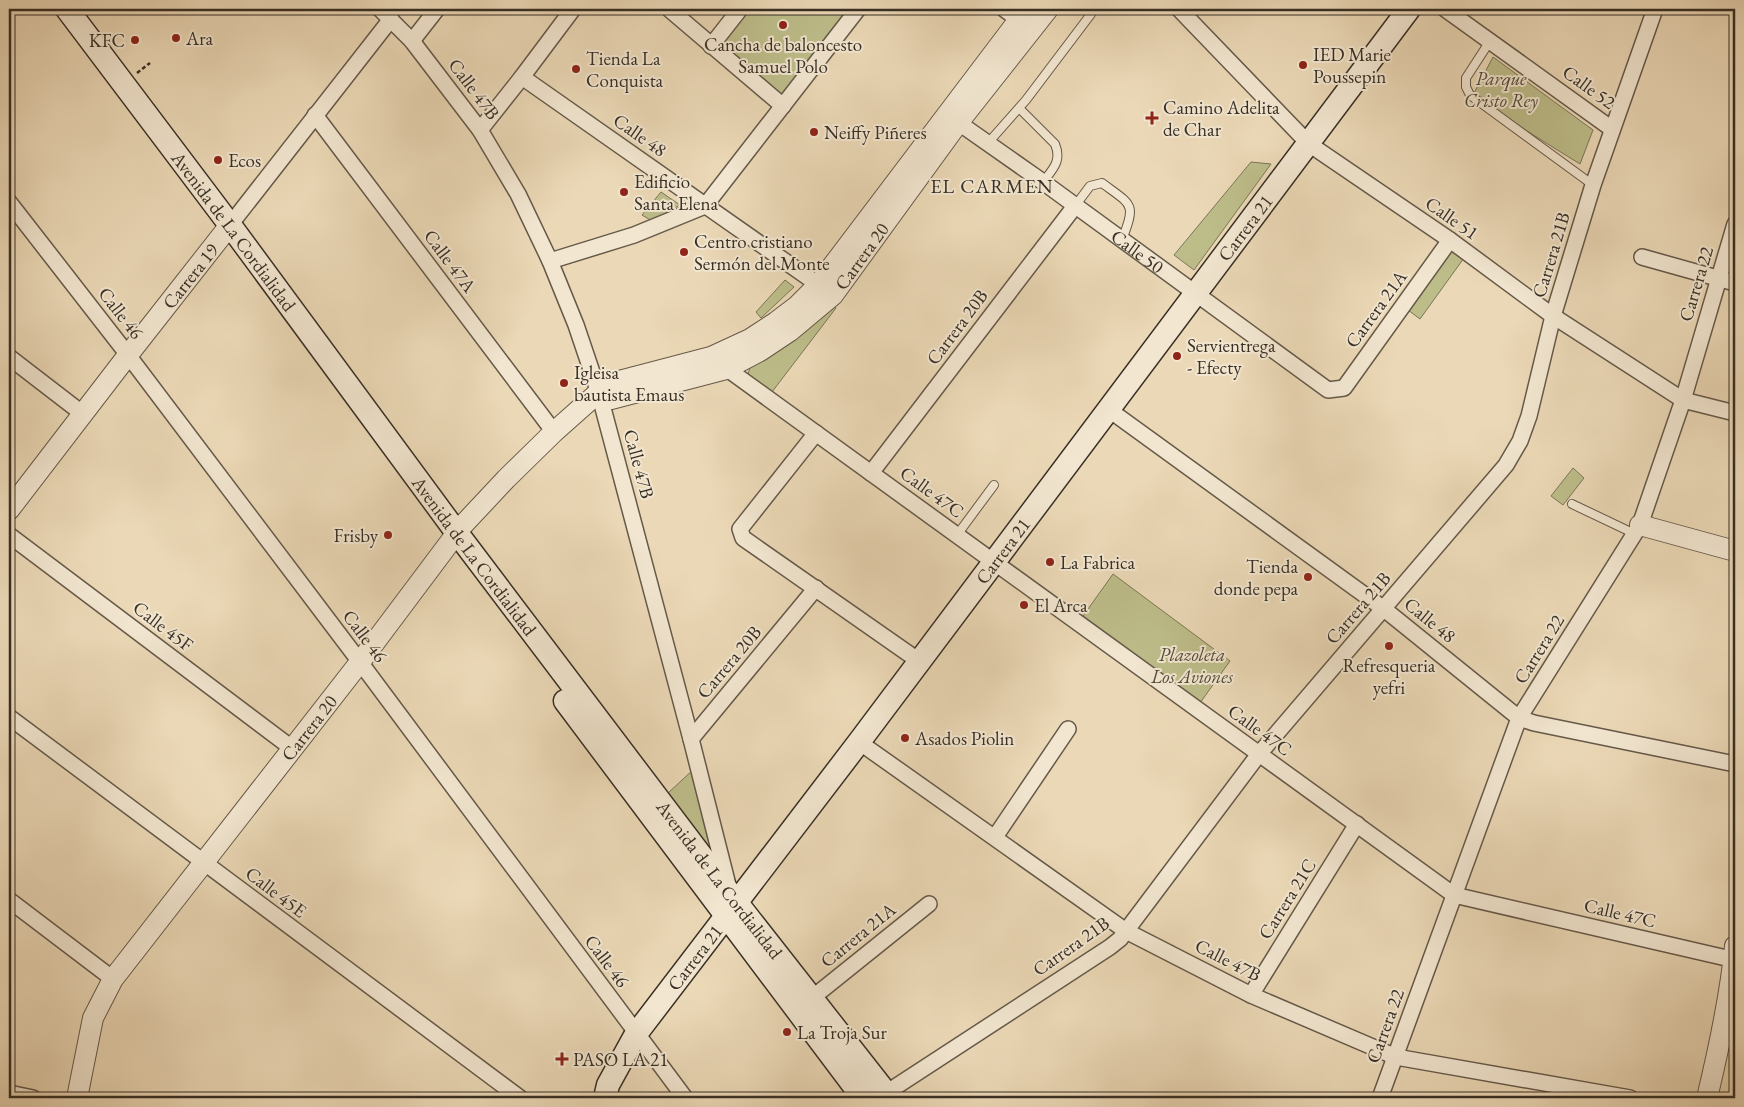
<svg xmlns="http://www.w3.org/2000/svg" width="1744" height="1107" viewBox="0 0 1744 1107" font-family="'EB Garamond',serif">
<rect width="100%" height="100%" fill="#ebd8b6"/>
<filter id="stains"><feTurbulence type="fractalNoise" baseFrequency=".004" numOctaves="4"/><feColorMatrix values="0 0 0 0 .2 0 0 0 0 .09 0 0 0 0 .02 0 0 0 .5 -.17"/></filter>
<radialGradient id="worn" r=".72"><stop offset=".6" stop-color="#630" stop-opacity="0"/><stop offset="1" stop-color="#630" stop-opacity=".3"/></radialGradient>
<path fill="#bdbd8a" stroke="#7a7658" d="M749 9H849L783 97 723 44Z
M1493 57 1593 130 1580 164 1493 110 1473 95Z
M1251 162 1271 164 1194 270 1174 255Z
M661 192 680 205 652 221 642 215Z
M1451 249 1464 258 1420 319 1408 310Z
M785 280 794 287 761 318 756 312Z
M832 302 836 308 772 392 748 374 752 361Z
M1573 468 1584 478 1563 505 1551 496Z
M1113 574 1230 661 1200 703 1083 616Z
M695 768 712 852 667 794Z"/>
<g fill="none" stroke-linecap="round" stroke-linejoin="round">
<g stroke="#655949" stroke-width="10">
<path id="service" d="M1490 41 1466 78V87L1470 95 1593 185
M1019 108 1055 144C1062 161 1053 169 1043 182
M988 143 1026 100 1091 14V9
M1075 206 1090 186 1102 183C1133 206 1136 203 1122 240
M1572 504 1635 534
M957 535 994 485"/>
</g>
<g stroke="#655949" stroke-width="18">
<g id="minor">
<path d="M380 9 412 41 480 130 518 194 550 261 576 325 599 393 691 739 728 885"/>
<path d="M669 9 783 106"/>
<path d="M1004 9 1019 20"/>
<path d="M1179 9 1309 144 1450 240 1553 316 1683 400 1735 413"/>
<path d="M1445 9 1612 129"/>
<path d="M412 41 437 9"/>
<path d="M711 46 740 9"/>
<path d="M522 77 826 290"/>
<path d="M315 115 554 432"/>
<path id="s1" d="M949 116 1043 182 1328 390 1344 388 1450 240"/>
<path d="M480 130 522 77 573 9"/>
<path d="M9 202 128 355 360 662 685 1098"/>
<path d="M230 225 391 19"/>
<path d="M1642 257 1735 283"/>
<path d="M550 261 634 235 705 206 858 9"/>
<path d="M9 357 83 414"/>
<path d="M719 363 1454 895 1735 960"/>
<path d="M1108 409 1384 609 1519 718 1534 723 1735 764"/>
<path d="M816 433 740 529 743 538 919 661"/>
<path d="M871 473 1075 206"/>
<path d="M9 535 293 749"/>
<path d="M9 717 520 1098"/>
<path d="M691 739 816 588"/>
<path d="M859 742 1126 931 1251 995 1396 1057 1630 1098"/>
<path d="M995 837 1068 729"/>
<path d="M9 900 113 979"/>
<path d="M1251 995 1357 824"/>
<path d="M812 998 929 904"/>
<path d="M9 1093 33 1098"/>
<path d="M886 1093 1110 947 1120 939 1259 754 1506 465 1520 441 1529 416 1553 316 1593 185 1655 9"/>
<path d="M1380 1098 1519 718 1640 525 1683 400 1735 224"/>
</g>
</g>
<g stroke="#655949" stroke-width="22">
<g id="tertiary">
<path id="s2" d="M599 393 611 399 726 369 760 351 790 331 833 295 958 123 1048 9"/>
<path id="s3" d="M9 510 128 355 230 225"/>
<path d="M1640 525 1735 551"/>
<path id="s4" d="M77 1098 93 1018 113 979 360 662 462 526 506 479 554 432 608 384 711 357 750 339 776 322 797 306 818 285 1027 9"/>
<path d="M1707 1098C1719 1048 1730 997 1735 946"/>
</g>
</g>
<g stroke="#382f25" stroke-width="25">
<g id="secondary">
<path id="s5" d="M67 9 230 225 457 533 737 903 890 1098"/>
<path d="M565 701 863 1098"/>
<path id="s6" d="M605 1098 608 1085 636 1034 859 742 1409 9"/>
</g>
</g>
<path stroke="#382f25" stroke-width="2.5" stroke-dasharray="4 2.5" stroke-linecap="butt" d="M137 73 150 63"/>
<use href="#service" stroke="#f2e6d0" stroke-width="8"/>
<use href="#minor" stroke="#f2e6d0" stroke-width="15"/>
<use href="#tertiary" stroke="#f2e6d0" stroke-width="20"/>
<use href="#secondary" stroke="#f2e6d0" stroke-width="22"/>
</g>
<g fill="#8f2418" stroke="#f2e6d0" stroke-width="2">
<circle cx="783" cy="25" r="5"/>
<circle cx="176" cy="38" r="5"/>
<circle cx="135" cy="40" r="5"/>
<circle cx="1303" cy="65" r="5"/>
<circle cx="576" cy="69" r="5"/>
<path d="M1149.5 110.5h5v5h5v5h-5v5h-5v-5h-5v-5h5z"/>
<circle cx="814" cy="132" r="5"/>
<circle cx="218" cy="160" r="5"/>
<circle cx="624" cy="192" r="5"/>
<circle cx="684" cy="252" r="5"/>
<circle cx="1177" cy="356" r="5"/>
<circle cx="564" cy="383" r="5"/>
<circle cx="388" cy="535" r="5"/>
<circle cx="1050" cy="562" r="5"/>
<circle cx="1308" cy="577" r="5"/>
<circle cx="1024" cy="605" r="5"/>
<circle cx="1389" cy="646" r="5"/>
<circle cx="905" cy="738" r="5"/>
<circle cx="787" cy="1032" r="5"/>
<path d="M559.5 1051.5h5v5h5v5h-5v5h-5v-5h-5v-5h5z"/>
</g>
<g text-anchor="middle" dominant-baseline="central" stroke-width="4" stroke-linejoin="round" paint-order="stroke">
<g font-size="19" fill="#382f25" stroke="#f2e6d0" text-anchor="start">
<text x="186" y="38">Ara</text>
<text x="125" y="40" text-anchor="end">KFC</text>
<text x="783" y="44" text-anchor="middle">Cancha de baloncesto<tspan x="783" dy="22">Samuel Polo</tspan></text>
<text x="1313" y="54">IED Marie<tspan x="1313" dy="22">Poussepin</tspan></text>
<text x="586" y="58">Tienda La<tspan x="586" dy="22">Conquista</tspan></text>
<text x="1163" y="107">Camino Adelita<tspan x="1163" dy="22">de Char</tspan></text>
<text x="824" y="132">Neiffy Piñeres</text>
<text x="228" y="160">Ecos</text>
<text x="634" y="181">Edificio<tspan x="634" dy="22">Santa Elena</tspan></text>
<text x="694" y="241">Centro cristiano<tspan x="694" dy="22">Sermón del Monte</tspan></text>
<text x="1187" y="345">Servientrega<tspan x="1187" dy="22">- Efecty</tspan></text>
<text x="574" y="372">Igleisa<tspan x="574" dy="22">bautista Emaus</tspan></text>
<text x="378" y="535" text-anchor="end">Frisby</text>
<text x="1060" y="562">La Fabrica</text>
<text x="1298" y="566" text-anchor="end">Tienda<tspan x="1298" dy="22">donde pepa</tspan></text>
<text x="1034" y="605">El Arca</text>
<text x="1389" y="665" text-anchor="middle">Refresqueria<tspan x="1389" dy="22">yefri</tspan></text>
<text x="915" y="738">Asados Piolin</text>
<text x="797" y="1032">La Troja Sur</text>
<text x="573" y="1059">PASO LA 21</text>
</g>
<g font-size="19" font-style="italic" fill="#534b39" stroke="#f2e6d0">
<text x="1501" y="78">Parque<tspan x="1501" dy="22">Cristo Rey</tspan></text>
<text x="1192" y="654">Plazoleta<tspan x="1192" dy="22">Los Aviones</tspan></text>
</g>
<g font-size="19" fill="#382f25" stroke="#f2e6d0">
<text transform="translate(1589 87) rotate(36)">Calle 52</text>
<text transform="translate(474 89) rotate(53)">Calle 47B</text>
<text transform="translate(640 135) rotate(35)">Calle 48</text>
<text transform="translate(1452 218) rotate(35)">Calle 51</text>
<text stroke="none"><textPath href="#s6" startOffset="1082">Carrera 21</textPath></text>
<text stroke="none"><textPath href="#s5" startOffset="278">Avenida de La Cordialidad</textPath></text>
<text stroke="none"><textPath href="#s1" startOffset="232">Calle 50</textPath></text>
<text transform="translate(1551 255) rotate(-73)">Carrera 21B</text>
<text stroke="none"><textPath href="#s2" startOffset="311">Carrera 20</textPath></text>
<text transform="translate(450 261) rotate(53)">Calle 47A</text>
<text stroke="none"><textPath href="#s3" startOffset="296">Carrera 19</textPath></text>
<text transform="translate(1696 284) rotate(-73)">Carrera 22</text>
<text transform="translate(1376 309) rotate(-54)">Carrera 21A</text>
<text transform="translate(121 313) rotate(52)">Calle 46</text>
<text transform="translate(957 327) rotate(-53)">Carrera 20B</text>
<text transform="translate(639 464) rotate(75)">Calle 47B</text>
<text transform="translate(932 492) rotate(36)">Calle 47C</text>
<text stroke="none"><textPath href="#s6" startOffset="678">Carrera 21</textPath></text>
<text stroke="none"><textPath href="#s5" startOffset="682">Avenida de La Cordialidad</textPath></text>
<text transform="translate(1358 608) rotate(-49)">Carrera 21B</text>
<text transform="translate(1430 620) rotate(39)">Calle 48</text>
<text transform="translate(163 626) rotate(37)">Calle 45F</text>
<text transform="translate(365 636) rotate(53)">Calle 46</text>
<text transform="translate(1539 649) rotate(-58)">Carrera 22</text>
<text transform="translate(729 662) rotate(-50)">Carrera 20B</text>
<text stroke="none"><textPath href="#s4" startOffset="444">Carrera 20</textPath></text>
<text transform="translate(1260 730) rotate(36)">Calle 47C</text>
<text stroke="none"><textPath href="#s5" startOffset="1088">Avenida de La Cordialidad</textPath></text>
<text transform="translate(276 892) rotate(37)">Calle 45E</text>
<text transform="translate(1287 899) rotate(-58)">Carrera 21C</text>
<text transform="translate(1620 913) rotate(13)">Calle 47C</text>
<text transform="translate(858 935) rotate(-39)">Carrera 21A</text>
<text transform="translate(1071 946) rotate(-35)">Carrera 21B</text>
<text stroke="none"><textPath href="#s6" startOffset="168">Carrera 21</textPath></text>
<text transform="translate(1228 960) rotate(27)">Calle 47B</text>
<text transform="translate(607 961) rotate(53)">Calle 46</text>
<text transform="translate(1385 1026) rotate(-70)">Carrera 22</text>
</g>
<g font-size="20" letter-spacing="1" fill="#382f25" stroke="#f2e6d0">
<text x="992" y="186">EL CARMEN</text>
</g>
</g>
<rect width="1744" height="1107" fill="none" stroke="#ebd8b6" stroke-width="30"/>
<rect x="10" y="10" width="1724" height="1087" fill="none" stroke="#382f25" stroke-width="2.5"/>
<rect x="15" y="15" width="1714" height="1077" fill="none" stroke="#382f25"/>
<rect width="100%" height="100%" filter="url(#stains)"/>
<rect width="100%" height="100%" fill="url(#worn)"/>
</svg>
